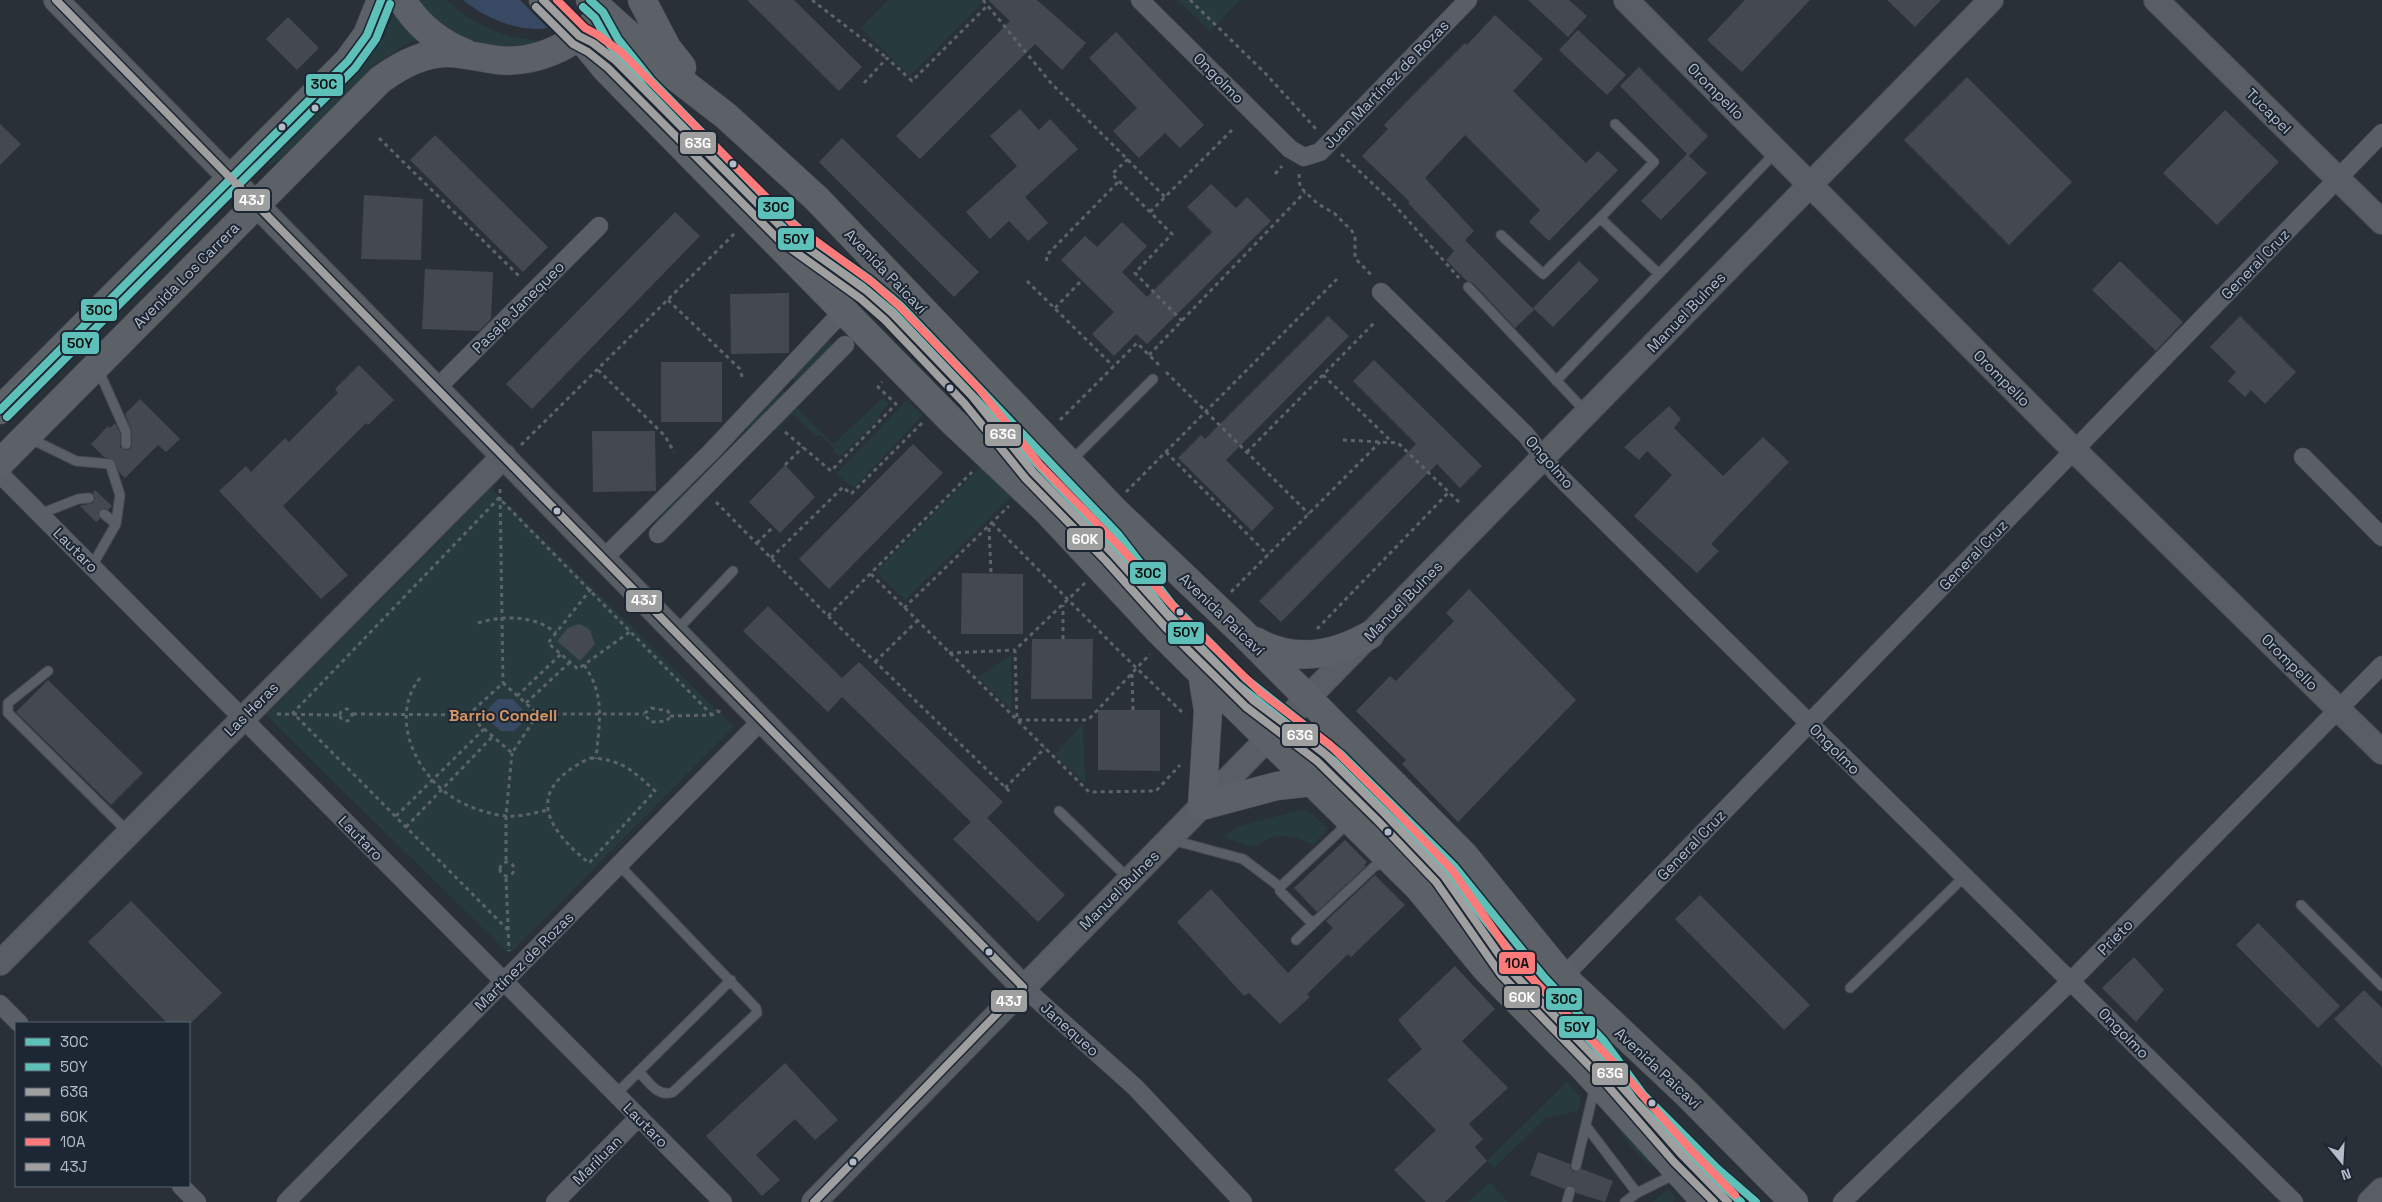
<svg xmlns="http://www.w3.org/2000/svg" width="2382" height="1202" viewBox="0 0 2382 1202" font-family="'Space Grotesk',sans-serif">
<rect width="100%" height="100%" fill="#2a3038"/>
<path fill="#273a3e" d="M420 0H446L467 17 489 29 510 36 538 41C493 56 446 39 420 0Z
M889 0H979L982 3 910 76 861 28Z
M1177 0H1240L1210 31Z
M395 12 424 37 406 44 375 65 280 159 266 168 280 146 370 54 384 36Z
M826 338 835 348 798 385 789 375Z
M780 385 787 395 752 434 742 425Z
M883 398 889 404 879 415V419L840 457 833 452 835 449 820 435 817 437 792 414 776 431 771 426 793 404 833 444Z
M907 400 923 415 854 488 836 474Z
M983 465 1013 495 905 600 876 572Z
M688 479 696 489 659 527 651 518Z
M491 488 734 727 509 954 266 715Z
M1011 655 1012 711 978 677Z
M1083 723 1085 783 1055 755Z
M1301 810 1312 814 1328 829 1313 845C1286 833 1281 831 1254 847L1223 837 1236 827Z
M1567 1082 1581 1097 1578 1111 1545 1118 1494 1168 1487 1161Z
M1614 1120 1659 1168C1646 1168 1618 1133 1614 1120Z
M1490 1182 1508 1202H1468Z
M1668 1189 1676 1198 1673 1202H1653Z"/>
<path fill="#384963" d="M463 0H520L548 28C519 33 485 18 463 0Z
M498 699H513L522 709 524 721 514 731H501L489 721 488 709Z"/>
<path fill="#444950" d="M747 0H794L862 67 839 91Z
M988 0H1037L1086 43 1062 70 1035 44 920 159 896 136 1010 21Z
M1528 0H1569L1587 16 1568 37Z
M1745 0H1810L1742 72 1707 40Z
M1887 0H1941L1915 27Z
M1495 15 1543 59 1513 91 1586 163 1598 151 1618 170 1549 241 1529 222 1540 210 1465 135 1425 178 1474 231 1465 240 1534 310 1515 328 1473 283 1467 281 1446 260 1454 251 1408 203 1410 202 1362 156 1388 129 1384 125 1416 92 1465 43 1467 45Z
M288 17 319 48 297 70 266 39Z
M1578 30 1626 75 1607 95 1559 50Z
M1116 32 1204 125 1180 148 1165 133 1139 158 1113 131 1137 108 1089 58Z
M1639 67 1708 136 1689 156 1620 86Z
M1967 77 2072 182 2009 245 1904 140Z
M1020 109 1039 130 1050 119 1078 149 1025 197 1048 223 1028 241 1009 221 990 239 966 212 1017 166 990 136Z
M2225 110 2279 162 2217 225 2163 173Z
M0 124 21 144 0 165Z
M435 135 548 247 523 272 410 160Z
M842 138 979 272 954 297 819 162Z
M1687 154 1707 173 1661 220 1641 201Z
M1211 184 1236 208 1247 197 1271 221 1147 344 1136 334 1114 356 1092 334 1114 312 1061 260 1085 236 1097 247 1122 222 1147 246 1122 272 1147 297 1212 232 1187 207Z
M364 195 423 199 421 260 361 259Z
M675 212 700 236 532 409 506 384Z
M1579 261 1599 280 1553 327 1533 308Z
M2120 261 2183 322 2156 351 2092 290Z
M425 269 493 272 491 319 479 331 422 329Z
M789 293V353L731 354 730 294Z
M1328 316 1349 336 1226 460 1274 508 1252 531 1178 458 1201 435 1205 439Z
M2240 316 2296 372 2265 404 2251 390 2245 397 2228 381 2236 372 2210 347Z
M1374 360 1482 466 1460 488 1437 464 1281 622 1259 601 1416 444 1353 381Z
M661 362H722V422H661Z
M359 365 394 400 368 425 366 423 283 506 348 575 321 599 219 491 246 466 251 472 285 438 289 442 338 393 335 389Z
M140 399 180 439 166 452 158 445 125 478 119 472 114 460 104 457 91 444 108 426 110 428 115 423 120 433V447L126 450 130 449 132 444V432L125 414Z
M1669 406 1681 419 1674 428 1723 476 1763 437 1789 462 1711 544 1719 551 1697 573 1634 516 1672 475 1647 451 1639 460 1624 447Z
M592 431H655L656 491 593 492Z
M913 444 943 473 829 589 799 559Z
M785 465 815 497 780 533 749 502Z
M95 490 112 506 108 510 105 508 100 510 98 513 100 519 96 522 80 506 93 503 95 498 93 493Z
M962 573 1023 574V634H961Z
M1469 589 1576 700 1458 822 1402 764 1406 760 1356 711 1390 676 1396 681 1454 621 1446 613Z
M768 606 842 678 859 662 1003 802 987 818 1065 895 1038 922 953 839 971 822 842 697 828 712 743 631Z
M578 624 582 625 590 630 595 644 580 661 557 641 568 628Z
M1032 639H1093L1092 699H1031Z
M48 680 143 773 111 805 16 712Z
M1098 710H1160V771L1098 770Z
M1345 840 1367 862 1364 865 1366 866 1317 912 1294 888Z
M1375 875 1405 905 1351 957 1348 954 1307 994 1310 997 1280 1024 1249 993 1244 996 1177 922 1211 889 1288 973 1333 928 1326 921Z
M1700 895 1810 1005 1784 1030 1675 919Z
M131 901 222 993 191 1023H167L88 942Z
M2258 923 2340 1006 2318 1028 2236 945Z
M2134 957 2164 990 2136 1022 2102 988Z
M1455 966 1495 1009 1462 1041 1508 1088 1469 1124 1483 1139 1475 1147 1487 1161 1445 1202H1426L1394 1170 1436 1130 1387 1080 1422 1049 1398 1020Z
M2364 990 2382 1008V1067L2334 1019Z
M785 1063 838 1120 815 1140 795 1119 756 1155 780 1180 762 1196 706 1136Z
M1538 1152 1570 1164V1168L1574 1172 1582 1169 1613 1181 1605 1202 1576 1193 1572 1185 1564 1189 1530 1175Z"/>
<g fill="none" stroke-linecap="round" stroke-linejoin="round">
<g stroke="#484c53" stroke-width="11">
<path id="lane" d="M622 45 651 80 766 198 806 235 884 291 903 309
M770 217 799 243 867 291 892 313 972 396 1033 472 1113 554 1174 622 1253 700 1324 753 1385 814 1444 876 1509 969 1608 1071 1682 1155 1728 1202
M1600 218 1654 162 1615 124
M1501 235 1543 274 1600 218 1659 274
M1468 287 1586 412
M98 369 126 432V444
M1556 381 1776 152
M1026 437 1118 534 1172 604 1245 678 1342 755 1454 866 1544 977 1603 1040 1643 1094 1718 1169 1756 1202
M29 438 76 461 110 464 120 495 116 524 92 566
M1071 461 1153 379
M40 514 78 499 89 498
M104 514 116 524
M676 631 733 571
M48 671 8 703V713L129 833
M1059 811 1129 879
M1346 819 1340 831 1280 887V891L1310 921H1316L1375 866 1386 862
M1172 840 1243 859 1280 887
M619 865 756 1008 757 1013 673 1092C658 1098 649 1082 639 1072
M2301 905 2382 986
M1296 940 1316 921
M1850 988 1964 877
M616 1094 731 980
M1586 1126 1637 1193 1625 1202
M1576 1166 1595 1086
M1637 1193 1675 1174
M1567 1202 1570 1191"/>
</g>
<g stroke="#484c53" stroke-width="19">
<path id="street" d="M1140 0 1290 149 1304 157 1320 152 1468 0
M1381 292 1526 435 1555 472 2294 1202
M437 388 599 226
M2303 457 2382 537
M0 474 723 1202
M658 534 845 345
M604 558 712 451 844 310
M1563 977 2382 133
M1023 987 1135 1087 1243 1202
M0 1004 19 1023
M181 1186 197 1202
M286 1202 762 720
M555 1202 639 1117
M1842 1202 2071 981 2382 665"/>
</g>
<g stroke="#484c53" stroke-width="26">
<path id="secondary" d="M56 0 1023 987
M1626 0 2074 450 2382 752
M2156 0 2382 222
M0 963 504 456
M814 1202 1991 0
M2370 1202 2382 1190"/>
</g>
<g stroke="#484c55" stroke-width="29">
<path id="primary" d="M402 0C417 25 438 42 465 53
M543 0 579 36 606 69 952 421 1047 511 1160 632 1418 887 1487 970 1583 1067 1706 1202
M590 0 677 78 726 116 817 199 1115 511 1244 634 1464 855 1563 977 1686 1093 1794 1202
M642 0 667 48 682 67
M0 410 348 61 367 35 381 0
M0 463 380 80C399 66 423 53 447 53 463 53 481 58 497 60 531 64 568 49 592 25
M1255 641C1294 663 1333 656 1370 635
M1202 673 1208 711 1202 806 1277 786 1313 782"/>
</g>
<path stroke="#5d636a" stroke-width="3" stroke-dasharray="4 4" stroke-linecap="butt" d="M812 0 887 58
M983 0 1051 83 1165 197
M1190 0 1265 73 1317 130
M864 83 887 58 912 81 988 5
M379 138 521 278
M1341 154 1391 201 1459 278
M1128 159 1112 174 1172 234 1135 273 1182 321
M1275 174 1282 166
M1299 174 1300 187 1318 204 1334 213 1352 231 1355 238V258L1373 277
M1150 212 1232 130
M1047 261 1046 256 1119 181
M1027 281 1113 366
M668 300 740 369 743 380
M1055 308 1082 280
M1149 355 1305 192
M598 370 665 436 674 452
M1166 372 1309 514
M1323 375 1392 442
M1060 420 1137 343 1160 366
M785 432 831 471 896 404 878 387 882 382
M1343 440 1398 443 1460 503
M521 445 735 233
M1166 452 1268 555
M1247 452 1374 323
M785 465 803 447
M500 489 503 683
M1126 492 1337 279
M716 502 828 616 1011 793
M992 523 1119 651 1185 715
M989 528 991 573
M757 543 774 526
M771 558 843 487 851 494 923 422
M871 574 1089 792 1156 791 1180 765
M1085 583 1015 650 1017 720H1088L1150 654
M591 589 548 643 578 669 631 631
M1231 592 1380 442
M904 608 1009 506
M828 616 972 472
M478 623C504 615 534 615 556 633
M1317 629 1449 492
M1063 639V605
M949 653 1015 650
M875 662 917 621
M584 665C606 695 599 724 596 759
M1132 674 1133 710
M420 678C389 716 415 773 452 797 467 807 488 814 506 816 520 817 534 813 548 810
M517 696 561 654
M526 703 570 662
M651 708 668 711 670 716 667 721 651 722 644 714Z
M340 715a6 6 0 1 1 12 0a6 6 0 1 1-12 0Z
M277 714 339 715
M353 714 468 715
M538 714 512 753 468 715 503 683 538 714H644
M670 716 712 715 717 711 724 713
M590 758C622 759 633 771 655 791L589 863C542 825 526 789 590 758Z
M1005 788 1045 748
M396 816 484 729
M406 827 493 736
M506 860V816L512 753
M500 869a7 7 0 1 1 14 0a7 7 0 1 1-14 0Z
M506 878 509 951
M508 930 293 713 499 498 712 715"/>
<use href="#lane" stroke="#5a5e66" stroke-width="9"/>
<use href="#street" stroke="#5a5e66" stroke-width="18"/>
<use href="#secondary" stroke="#595d64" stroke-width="24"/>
<use href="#primary" stroke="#5c6168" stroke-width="28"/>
<g stroke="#1d2633" stroke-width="11">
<path id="bus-1" d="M590 0 603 12 618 39 651 80 766 198 806 235 869 279 900 305 1118 534 1172 604 1245 678 1342 755 1454 866 1544 977 1603 1040 1643 1094 1718 1169 1756 1202
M0 410 348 61 367 35 381 0"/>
</g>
<g stroke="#1d2633" stroke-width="11">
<path id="bus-2" d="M583 7 595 18 610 45 644 87 759 205 800 243 863 287 893 312 1110 541 1165 611 1238 685 1335 762 1447 873 1536 983 1595 1046 1635 1101 1711 1176 1741 1202
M7 417 355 68 376 39 390 4"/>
</g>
<g stroke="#1d2633" stroke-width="11">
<path id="bus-3" d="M543 0 579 36 593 43 615 60 787 233 867 291 892 313 972 396 1033 472 1113 554 1174 622 1253 700 1324 753 1385 814 1444 876 1509 969 1608 1071 1682 1155 1728 1202"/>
</g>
<g stroke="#1d2633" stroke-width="11">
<path id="bus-4" d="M536 7 573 44 588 52 608 68 780 241 861 299 885 320 964 403 1026 479 1106 561 1167 629 1246 707 1317 761 1378 821 1436 882 1501 975 1601 1078 1674 1162 1714 1202"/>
</g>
<g stroke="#1d2633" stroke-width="11">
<path id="bus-5" d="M557 0 585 28 598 35 622 53 794 225 873 283 899 306 979 389 1040 465 1120 547 1181 615 1260 692 1330 745 1392 807 1452 870 1517 963 1615 1064 1689 1148 1735 1195"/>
</g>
<g stroke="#1d2633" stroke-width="11">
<path id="bus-6" d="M56 0 1023 987 814 1202"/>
</g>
<use href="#bus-1" stroke="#5dc1b9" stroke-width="8"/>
<use href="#bus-2" stroke="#5dc1b9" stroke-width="8"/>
<use href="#bus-3" stroke="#9f9f9f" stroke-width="8"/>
<use href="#bus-4" stroke="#9f9f9f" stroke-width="8"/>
<use href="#bus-5" stroke="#fd7a7a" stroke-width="8"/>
<use href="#bus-6" stroke="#9f9f9f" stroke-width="8"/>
</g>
<g fill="#b4bcc9" stroke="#1d2633" stroke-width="2">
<circle cx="315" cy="108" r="4.5"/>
<circle cx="282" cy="127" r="4.5"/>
<circle cx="733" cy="164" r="4.5"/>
<circle cx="950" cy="388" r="4.5"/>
<circle cx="557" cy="511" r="4.5"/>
<circle cx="1180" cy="612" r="4.5"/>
<circle cx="1388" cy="832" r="4.5"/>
<circle cx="989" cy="952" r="4.5"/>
<circle cx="1652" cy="1103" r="4.5"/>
<circle cx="853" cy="1162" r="4.5"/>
</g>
<g text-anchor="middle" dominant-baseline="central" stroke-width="4" stroke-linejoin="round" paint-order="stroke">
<g font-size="15" fill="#b4bcc9" stroke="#1d2633">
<text transform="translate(1219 78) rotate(45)">Ongolmo</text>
<text transform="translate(1386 84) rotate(-46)">Juan Martínez de Rozas</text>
<text transform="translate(1716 91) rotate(45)">Orompello</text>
<text transform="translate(2269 111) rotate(45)">Tucapel</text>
<text transform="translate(2255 264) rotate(-46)">General Cruz</text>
<text transform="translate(886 271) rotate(46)">Avenida Paicaví</text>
<text transform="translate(186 275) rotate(-45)">Avenida Los Carrera</text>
<text transform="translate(518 307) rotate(-45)">Pasaje Janequeo</text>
<text transform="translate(1686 312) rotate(-46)">Manuel Bulnes</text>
<text transform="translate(2002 378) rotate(45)">Orompello</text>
<text transform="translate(1550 462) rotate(49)">Ongolmo</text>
<text transform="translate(76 550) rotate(45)">Lautaro</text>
<text transform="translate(1973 555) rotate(-46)">General Cruz</text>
<text transform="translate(1403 601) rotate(-46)">Manuel Bulnes</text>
<text transform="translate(1222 614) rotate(44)">Avenida Paicaví</text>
<text transform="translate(2290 662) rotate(45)">Orompello</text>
<text transform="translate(251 709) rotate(-45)">Las Heras</text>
<text transform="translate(1835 749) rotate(45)">Ongolmo</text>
<text transform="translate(361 838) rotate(45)">Lautaro</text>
<text transform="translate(1691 845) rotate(-46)">General Cruz</text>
<text transform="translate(1119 890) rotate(-45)">Manuel Bulnes</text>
<text transform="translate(2115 937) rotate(-46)">Prieto</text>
<text transform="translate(524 961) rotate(-45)">Martínez de Rozas</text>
<text transform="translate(1070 1029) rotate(42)">Janequeo</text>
<text transform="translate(2124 1033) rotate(45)">Ongolmo</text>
<text transform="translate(1658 1068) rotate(43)">Avenida Paicaví</text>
<text transform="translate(646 1125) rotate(45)">Lautaro</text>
<text transform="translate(597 1160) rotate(-45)">Mariluan</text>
</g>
<g font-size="16" font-weight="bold" fill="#d59563" stroke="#1d2633">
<text x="503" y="715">Barrio Condell</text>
</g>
</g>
<g stroke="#1d2633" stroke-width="2">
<rect x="305" y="73" width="39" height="24" rx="5" fill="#5dc1b9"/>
<rect x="679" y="131" width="38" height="24" rx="5" fill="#9f9f9f"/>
<rect x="233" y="188" width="38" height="24" rx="5" fill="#9f9f9f"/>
<rect x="757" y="196" width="38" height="24" rx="5" fill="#5dc1b9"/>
<rect x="777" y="227" width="38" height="24" rx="5" fill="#5dc1b9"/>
<rect x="80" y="298" width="38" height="24" rx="5" fill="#5dc1b9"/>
<rect x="61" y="331" width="39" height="24" rx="5" fill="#5dc1b9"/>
<rect x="984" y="423" width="38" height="24" rx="5" fill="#9f9f9f"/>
<rect x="1066" y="527" width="38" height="24" rx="5" fill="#9f9f9f"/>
<rect x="1129" y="561" width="38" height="24" rx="5" fill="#5dc1b9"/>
<rect x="625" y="589" width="38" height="24" rx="5" fill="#9f9f9f"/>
<rect x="1167" y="621" width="38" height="24" rx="5" fill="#5dc1b9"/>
<rect x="1281" y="723" width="38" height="24" rx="5" fill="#9f9f9f"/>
<rect x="1498" y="951" width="38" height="24" rx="5" fill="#fd7a7a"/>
<rect x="1503" y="985" width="38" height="24" rx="5" fill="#9f9f9f"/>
<rect x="1545" y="987" width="38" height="24" rx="5" fill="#5dc1b9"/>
<rect x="990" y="989" width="38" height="24" rx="5" fill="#9f9f9f"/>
<rect x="1558" y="1015" width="38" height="24" rx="5" fill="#5dc1b9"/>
<rect x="1591" y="1062" width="38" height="24" rx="5" fill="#9f9f9f"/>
</g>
<g font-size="14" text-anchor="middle" font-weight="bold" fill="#fff">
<text x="698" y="148">63G</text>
<text x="252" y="205">43J</text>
<text x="1003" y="439">63G</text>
<text x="1085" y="544">60K</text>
<text x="644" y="605">43J</text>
<text x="1300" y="740">63G</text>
<text x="1522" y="1002">60K</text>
<text x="1009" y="1006">43J</text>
<text x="1610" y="1078">63G</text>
</g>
<g font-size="14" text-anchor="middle" font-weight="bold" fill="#111">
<text x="324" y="89">30C</text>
<text x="776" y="212">30C</text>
<text x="796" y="244">50Y</text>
<text x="99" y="315">30C</text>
<text x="80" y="348">50Y</text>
<text x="1148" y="578">30C</text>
<text x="1186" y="637">50Y</text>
<text x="1517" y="968">10A</text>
<text x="1564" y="1004">30C</text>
<text x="1577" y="1032">50Y</text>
</g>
<rect x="15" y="1022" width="175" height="165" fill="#1d2633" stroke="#59626f"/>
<rect x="25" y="1038" width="25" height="8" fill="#5dc1b9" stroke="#59626f"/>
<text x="60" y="1047" font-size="15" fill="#b4bcc9">30C</text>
<rect x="25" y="1063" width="25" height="8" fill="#5dc1b9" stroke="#59626f"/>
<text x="60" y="1072" font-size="15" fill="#b4bcc9">50Y</text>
<rect x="25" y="1088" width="25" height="8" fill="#9f9f9f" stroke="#59626f"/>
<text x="60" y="1097" font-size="15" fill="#b4bcc9">63G</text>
<rect x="25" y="1113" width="25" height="8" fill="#9f9f9f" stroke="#59626f"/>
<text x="60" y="1122" font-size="15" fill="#b4bcc9">60K</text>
<rect x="25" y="1138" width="25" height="8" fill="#fd7a7a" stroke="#59626f"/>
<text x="60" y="1147" font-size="15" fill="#b4bcc9">10A</text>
<rect x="25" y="1163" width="25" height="8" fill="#9f9f9f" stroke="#59626f"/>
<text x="60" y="1172" font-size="15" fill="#b4bcc9">43J</text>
<g transform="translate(2342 1162) rotate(162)" stroke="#1d2633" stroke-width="4" paint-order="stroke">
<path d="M0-4L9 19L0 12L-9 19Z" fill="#b4bcc9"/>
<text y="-8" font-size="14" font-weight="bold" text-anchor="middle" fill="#b4bcc9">N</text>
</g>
</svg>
